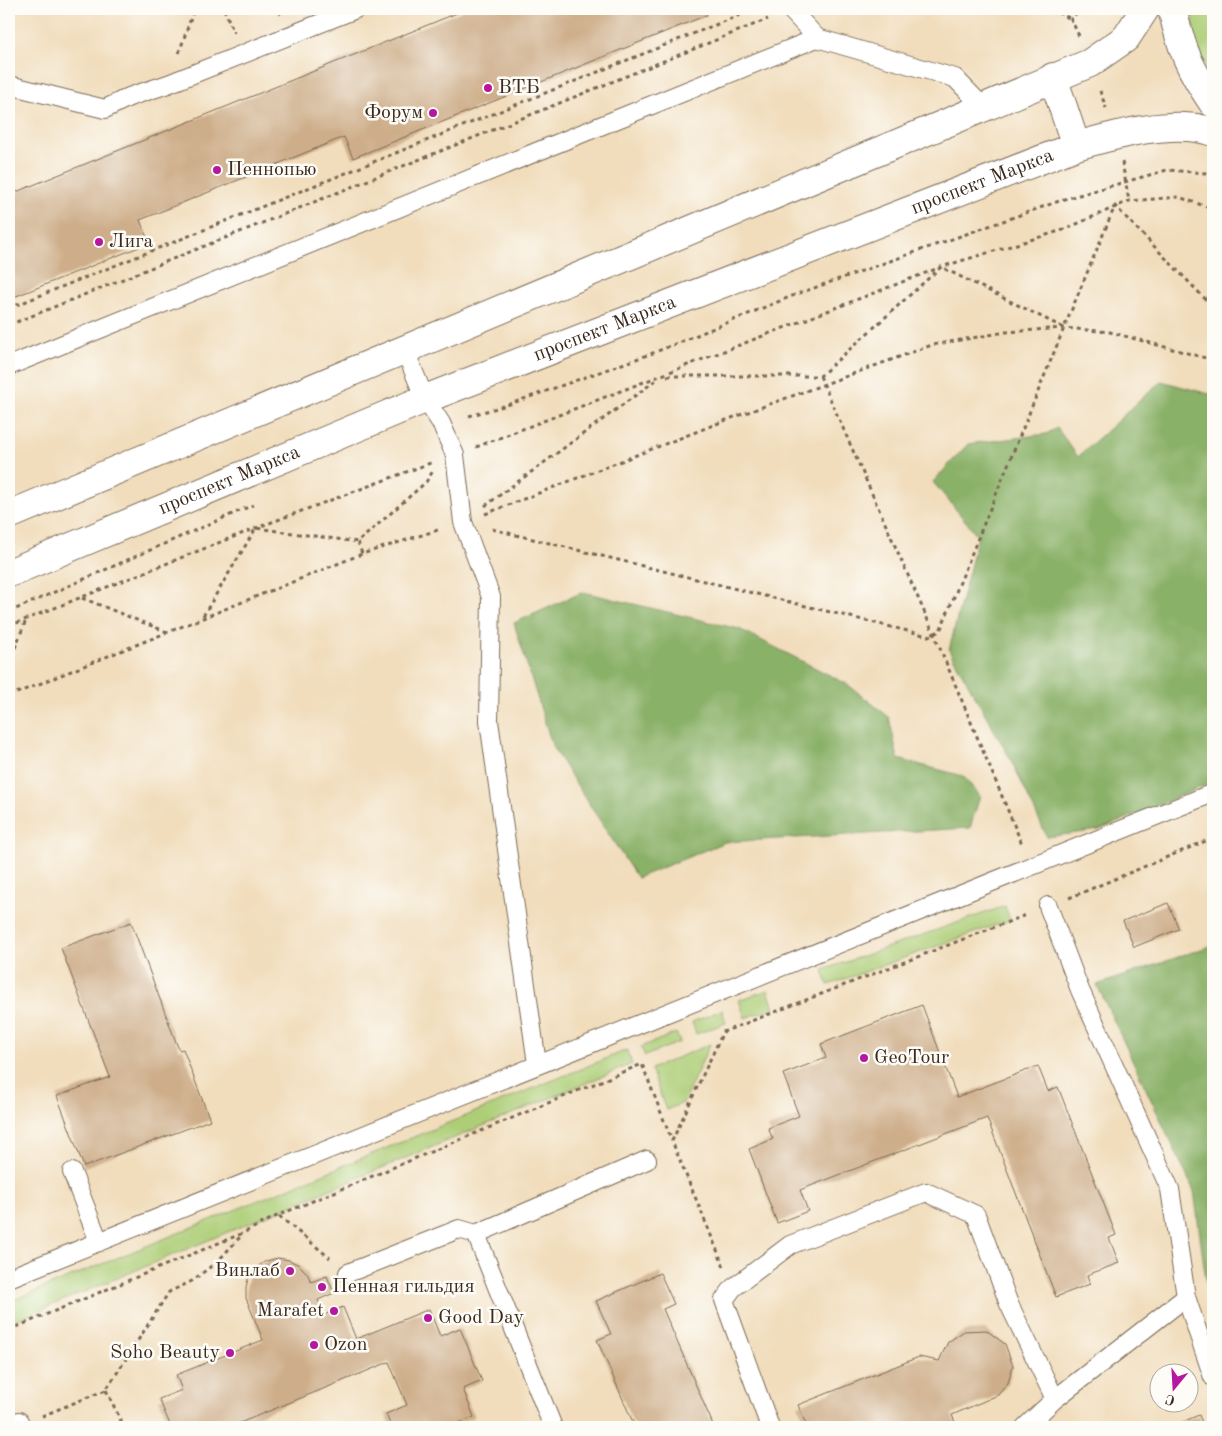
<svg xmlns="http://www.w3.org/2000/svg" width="1222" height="1436" viewBox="0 0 1222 1436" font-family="'Old Standard TT',serif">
<rect width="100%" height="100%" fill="#fdfcf7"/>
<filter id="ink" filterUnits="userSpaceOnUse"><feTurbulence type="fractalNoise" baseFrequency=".02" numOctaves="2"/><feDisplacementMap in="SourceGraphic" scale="10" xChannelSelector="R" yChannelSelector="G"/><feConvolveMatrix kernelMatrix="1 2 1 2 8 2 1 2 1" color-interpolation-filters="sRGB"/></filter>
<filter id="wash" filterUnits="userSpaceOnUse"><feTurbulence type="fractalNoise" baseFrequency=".0096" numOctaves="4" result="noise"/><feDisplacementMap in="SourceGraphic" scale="20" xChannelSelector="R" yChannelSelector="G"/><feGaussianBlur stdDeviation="1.12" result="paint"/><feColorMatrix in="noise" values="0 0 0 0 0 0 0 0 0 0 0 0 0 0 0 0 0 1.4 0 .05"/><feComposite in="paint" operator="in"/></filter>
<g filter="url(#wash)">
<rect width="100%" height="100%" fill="#f1ddbc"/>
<path fill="#adce77" stroke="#747c4a" d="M1192 9H1213V80L1196 48Z
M1005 906 1010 920 828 985 823 970Z
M768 990 774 1008 745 1018 739 1000Z
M722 1010 726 1023 696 1034 692 1022Z
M676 1033 680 1042 645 1056 641 1047Z
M710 1044 683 1103 666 1110 651 1069Z
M627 1050 632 1064 9 1323V1302Z"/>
<path fill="#8ab168" stroke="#626e43" d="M1161 381 1213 395V782L1099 830 1047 837 1011 760 949 650 978 536 933 482 968 444 1046 434 1057 428 1078 457Z
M583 592 739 629 847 684 889 717 898 759 963 776 980 796 970 828 725 842 637 878 553 748 514 623Z
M1213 945V1333L1194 1191 1097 985Z"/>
<g id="blocks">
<path fill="#ceae8a" d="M467 9H704L707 15 353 158 344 137 140 220 149 243 9 299V173L16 192Z
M1168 903 1179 929 1134 947 1123 921Z
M131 922 179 1050 183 1049 210 1120 84 1167 57 1096 110 1077 61 948Z
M922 1005 957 1097 1038 1066 1048 1091 1058 1087 1116 1235 1109 1238 1119 1263 1087 1275 1090 1284 1056 1297 987 1118 800 1190 808 1211 777 1223 749 1149 773 1139 768 1128 799 1116 783 1074 826 1058 821 1044Z
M278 1258 289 1260 299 1265 307 1273 311 1282 327 1276 334 1293 318 1300 324 1315 343 1307 356 1339 429 1309 440 1336 460 1328 482 1381 463 1389 474 1417 449 1427H391L386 1414 407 1405 389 1362 230 1427H171L159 1399 182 1390 176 1375 263 1340 246 1298V1287L249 1276 257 1267 266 1261Z
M660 1273 674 1304 663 1309 714 1427H635L597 1340 611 1334 596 1301Z
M986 1330 1005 1344 1013 1366 1008 1383 998 1395 952 1415 957 1427H807L798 1405 919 1357 939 1361 948 1342 964 1331Z
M1199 1415 1204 1427H1170Z"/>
</g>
</g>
<g filter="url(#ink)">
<use href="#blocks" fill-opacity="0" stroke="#7b6955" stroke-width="1"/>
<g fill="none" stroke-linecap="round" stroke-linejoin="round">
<g stroke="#7b6955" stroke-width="20">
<path id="service" d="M790 9 817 38
M9 85 105 109 129 97 168 84 356 9
M404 348 425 399 441 423 455 455 463 522 491 597 489 721 537 1064
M9 366 817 38 955 78 983 107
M1048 906 1080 990 1170 1189 1186 1297 1213 1377
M72 1172 99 1242
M476 1234 647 1160
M348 1273 459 1229 476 1234 553 1427
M9 1278 1213 793
M9 1425 19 1421
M770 1427 724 1300 733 1288 790 1245 926 1192 976 1215 1009 1304 1055 1399
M1025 1427 1055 1399 1186 1297"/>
</g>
<g stroke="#7b6955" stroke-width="30">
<g id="primary">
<path d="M1172 9C1182 50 1189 68 1213 103"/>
<path d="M1053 77 1076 146"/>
<path d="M9 515 1090 63 1126 38 1145 9"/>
<path id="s1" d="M9 573 425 399 1076 146C1115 135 1174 118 1213 132"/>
</g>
</g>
<path stroke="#7b6955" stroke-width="3" stroke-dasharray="4 4" stroke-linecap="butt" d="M224 9 234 33
M273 9 281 14
M1051 9 1071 19
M1079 36 1071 19 1080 9
M179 53 194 9
M1100 91 1106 108
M1122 162 1129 201
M9 308 755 9
M9 325 768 19
M667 376H820L941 267 1064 328 1115 206 1213 307
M820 376 934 634 1022 844
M469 416 507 405 653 353 797 294 1065 199 1167 170 1206 173 1213 177
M476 447 941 267 1063 230 1129 201 1179 197 1213 209
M485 506 659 378
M485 514 729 419 932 345 1006 332 1064 328 1110 332 1213 360
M492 529 928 636 940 631 1064 328
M358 542 362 554
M82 598 167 632
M9 612 253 505
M203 616 256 528 358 542 426 482 433 471
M9 626 256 528 433 462
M9 663 26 620
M9 696 362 554 441 529
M1069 898 1213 838
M279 1216 330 1258
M724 1267 672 1141 723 1032 1026 915
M9 1330 243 1233 279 1215 642 1064 672 1141
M106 1390 124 1427
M42 1416 106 1390 169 1292 192 1281 218 1261 241 1236"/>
<use href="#service" stroke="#fff" stroke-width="18"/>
<use href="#primary" stroke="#fff" stroke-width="28"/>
</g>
</g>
<g fill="#b5179e" stroke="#fdfcf7" stroke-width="2">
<circle cx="488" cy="88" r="5"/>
<circle cx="433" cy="113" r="5"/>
<circle cx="217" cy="170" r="5"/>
<circle cx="99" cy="242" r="5"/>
<circle cx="864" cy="1058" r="5"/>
<circle cx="290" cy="1271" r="5"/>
<circle cx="322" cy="1287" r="5"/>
<circle cx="334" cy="1311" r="5"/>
<circle cx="428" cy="1318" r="5"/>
<circle cx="314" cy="1345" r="5"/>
<circle cx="230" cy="1353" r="5"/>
</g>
<g text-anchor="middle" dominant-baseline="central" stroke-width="5" stroke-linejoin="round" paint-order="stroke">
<g font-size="20" fill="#3b2a1e" stroke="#fdfcf7" text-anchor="start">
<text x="498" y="88">ВТБ</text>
<text x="423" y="113" text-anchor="end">Форум</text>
<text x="227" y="170">Пеннопью</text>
<text x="109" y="242">Лига</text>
<text x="874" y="1058">GeoTour</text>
<text x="280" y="1271" text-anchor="end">Винлаб</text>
<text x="332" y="1287">Пенная гильдия</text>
<text x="324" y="1311" text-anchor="end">Marafet</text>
<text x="438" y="1318">Good Day</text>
<text x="324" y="1345">Ozon</text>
<text x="220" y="1353" text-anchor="end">Soho Beauty</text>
</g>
<g font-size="20" fill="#3b2a1e" stroke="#fdfcf7">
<text stroke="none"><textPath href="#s1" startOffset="1049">проспект Маркса</textPath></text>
<text stroke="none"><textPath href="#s1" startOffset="644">проспект Маркса</textPath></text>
<text stroke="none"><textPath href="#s1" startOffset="239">проспект Маркса</textPath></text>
</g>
</g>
<rect width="1222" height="1436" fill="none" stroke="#fdfcf7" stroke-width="30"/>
<g transform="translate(1174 1388) rotate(198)"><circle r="24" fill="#fdfcf7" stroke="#afa8a0"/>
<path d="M0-4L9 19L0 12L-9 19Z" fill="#b5179e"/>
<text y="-8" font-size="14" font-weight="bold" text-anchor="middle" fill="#3b2a1e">С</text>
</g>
</svg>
